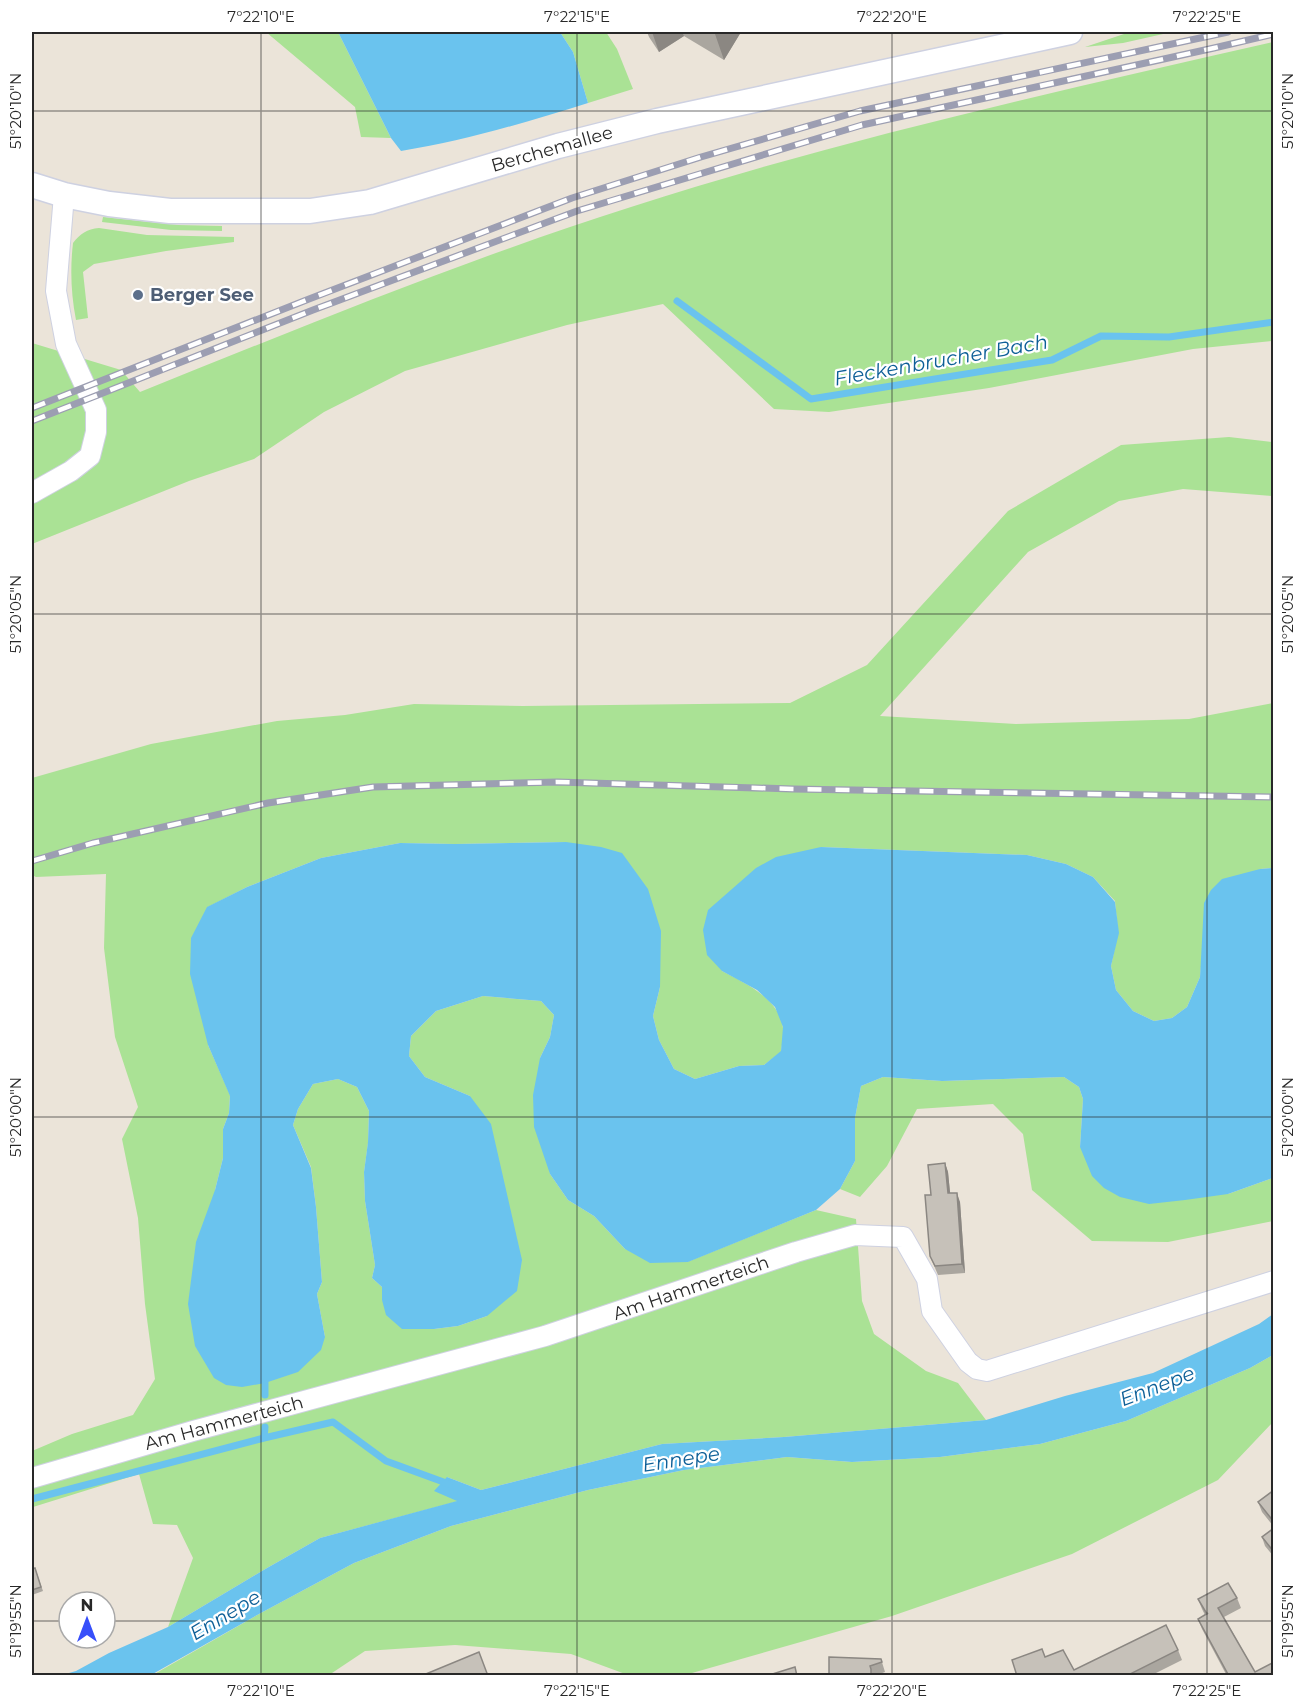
<svg xmlns="http://www.w3.org/2000/svg" width="1305" height="1707" viewBox="0 0 1305 1707" font-family="Montserrat,sans-serif">
<rect width="100%" height="100%" fill="#ebe4d9"/>
<path fill="#aae295" d="M266 32H338L391 138 361 137 355 107Z
M560 32H606L617 49 633 89 588 103 573 52Z
M1130 32H1172L1123 43 1085 47Z
M1273 42V341L1193 349 989 388 829 412 774 409 663 304 567 325 405 371 324 412 254 459 189 481 32 544V343L121 370 140 392C302 327 464 260 631 207 842 139 1058 91 1273 42Z
M103 217 178 225 222 226V231L171 230 102 222Z
M99 228 147 235 234 237V242L166 251 94 264 83 272 88 318 76 320C71 294 70 269 73 243 80 234 87 229 99 228Z
M1229 437 1273 442V496L1183 489 1119 501 1028 552 880 716 1016 724 1189 719 1273 703V868L1260 869 1202 956 1200 977 1187 1007 1172 1018 1154 1021 1133 1011 1116 990 1111 966 1118 933 1115 901 1093 877 1066 864 1027 855 821 847 722 971C745 983 780 999 783 1028 784 1035 782 1044 781 1052L764 1065 739 1066 695 1079 674 1069 659 1040 653 1016 660 987 566 842 455 844 400 843 321 858 247 887 208 907V1045L230 1095 229 1113 223 1129V1158L215 1190 325 1337 317 1294 322 1282 316 1207 311 1167 293 1125 298 1109 313 1084 338 1079 357 1087 369 1111 368 1143 364 1172 365 1201 375 1265 372 1278 382 1287V1300L434 1329 458 1326 487 1316 470 1096 425 1077 409 1056 411 1036 436 1011 483 996 541 1001 554 1015 550 1037 540 1058 550 1174 568 1200 594 1216 625 1249 687 1262 816 1210 856 1219 862 1301 874 1334 926 1371 958 1383 986 1420 784 1437 662 1444 481 1490 447 1477 459 1501 320 1538 267 1568 168 1627 193 1558 177 1525 153 1524 139 1474 33 1507 32 1503V1451L72 1434 133 1415 155 1379 145 1304 138 1218 122 1139 138 1107 115 1037 104 948 106 874 36 877 32 875V778L151 744 277 721 345 715 414 704 523 706 790 703 867 665 1008 511 1121 445Z
M883 1077 942 1081 1064 1077 1079 1087 1083 1099 1080 1147 1228 1194 1273 1178V1221L1168 1242 1092 1241 1032 1190 1023 1134 993 1104 917 1109 887 1166 860 1197 840 1189 855 1161V1118L861 1086Z
M1273 1355V1422L1218 1480 1072 1554 892 1616 685 1675H628L571 1654 455 1645 365 1651 329 1675 151 1676 259 1614 354 1563 451 1526 588 1490 684 1470 787 1457 852 1462 940 1457 1040 1444 1126 1421 1250 1368Z"/>
<path fill="#6ac3ee" d="M338 32H560L573 52 588 103C527 122 464 141 401 151L391 138Z
M566 842 601 847 622 853 648 889 661 931 660 987 653 1016 659 1040 674 1069 695 1079 739 1066 764 1065 781 1051 783 1027 775 1007 757 990 722 971 707 955 703 930 708 910 756 868 776 857 821 847 1027 855 1066 864 1093 877 1115 902 1119 933 1111 966 1116 990 1133 1011 1154 1021 1172 1018 1187 1007 1200 977 1204 903 1211 890 1222 879 1260 869 1273 868V1178L1228 1194 1185 1200 1149 1204 1120 1197 1104 1188 1092 1176 1080 1147 1083 1099 1079 1087 1064 1077 942 1081 883 1077 861 1086 855 1118V1161L840 1189 816 1210 688 1262 650 1263 625 1249 594 1216 568 1200 550 1174 534 1127 533 1095 540 1058 550 1037 554 1015 541 1001 483 996 436 1011 411 1036 409 1056 425 1077 470 1096 491 1124 522 1260 517 1291 487 1316 458 1326 434 1329H402L386 1315 382 1300V1287L372 1278 375 1265 365 1201 364 1172 368 1142 369 1111 357 1087 338 1079 313 1084 298 1109 293 1125 311 1168 316 1207 322 1282 317 1294 325 1337 321 1350 298 1372 265 1383 242 1387 226 1385 214 1378 195 1346 188 1304 196 1242 215 1190 223 1158V1129L229 1113 230 1096 208 1045 190 974 191 938 207 907 247 887 321 858 400 843 455 844Z
M1273 1314V1355L1250 1368 1126 1421 1040 1444 940 1457 852 1462 787 1457 684 1470 588 1490 451 1526 354 1563 259 1614 151 1675H62L76 1671 109 1653 168 1627 267 1568 320 1538 457 1501 434 1491 447 1477 481 1490 662 1444 784 1437 986 1420 1065 1396 1153 1373 1259 1324Z"/>
<g fill="none" stroke-linecap="round" stroke-linejoin="round">
<path stroke="#6ac3ee" stroke-width="7" d="M677 301 811 399 1052 360 1101 336 1169 337 1274 322
M265 1395V1383
M264 1438 265 1427
M32 1499 264 1438 333 1422 386 1461 449 1484"/>
<g stroke="#ced1e1" stroke-width="22">
<path id="minor" d="M32 493 71 471 90 456 96 432V410L66 344 56 291 64 195
M32 1478 193 1431 545 1336 796 1252 855 1235 903 1237 927 1279 932 1311 968 1362 977 1369 987 1371 1274 1281"/>
</g>
<g stroke="#ced1e1" stroke-width="27">
<path id="tertiary" d="M32 185 64 195 109 204 170 211H310L370 202 558 146 657 121 1070 32"/>
</g>
<use href="#minor" stroke="#fff" stroke-width="20"/>
<use href="#tertiary" stroke="#fff" stroke-width="24"/>
<g stroke="#9c9eb2" stroke-width="7">
<path id="rail" d="M32 408 309 299 572 198 701 157 860 111 1228 32
M32 421 313 310 577 211 862 125 1214 48 1274 34
M32 861 93 843 268 803 373 787 557 782 793 789 1274 797"/>
</g>
<use href="#rail" stroke="#fff" stroke-width="4.5" stroke-dasharray="14" stroke-linecap="butt"/>
</g>
<path fill="#aaa69f" d="M647 32H741L724 60 684 36 659 52 649 37Z
M945 1163 948 1172 950 1193 960 1202 965 1273 938 1275 930 1256 931 1195Z
M1274 1490V1527L1262 1512 1258 1502Z
M1274 1528V1557L1265 1546 1262 1537Z
M35 1568 43 1591 32 1595V1569Z
M1237 1598 1241 1608 1224 1617 1255 1672 1274 1676H1227L1202 1629 1198 1619 1205 1615 1202 1609 1198 1599Z
M1178 1650 1182 1660 1150 1676H1017L1045 1657 1074 1670Z
M881 1659 885 1672 874 1676H829Z"/>
<path fill="#8b8782" d="M652 32H682L684 36 659 52Z
M717 32H741L724 60 715 34Z
M945 1163 948 1172 951 1202 948 1193Z
M957 1193 960 1202 965 1273 962 1264Z"/>
<path fill="#c6c1b9" stroke="#8b8782" stroke-width="1.5" d="M945 1163 948 1193H957L962 1264 935 1266 930 1256 925 1195H931L928 1165Z
M1274 1490V1522L1258 1502Z
M1274 1528V1552L1262 1537Z
M35 1568 41 1587 32 1590V1569Z
M1228 1583 1237 1598 1218 1608 1255 1672 1274 1662V1676H1229L1198 1619 1208 1613 1207 1614 1198 1599Z
M1166 1625 1178 1650 1130 1674 1131 1676H1017L1012 1660 1042 1649 1045 1657 1063 1650 1074 1670Z
M479 1652 488 1676H421Z
M829 1657 881 1659 882 1662 870 1666 871 1669V1676H829Z
M795 1667 797 1676H766Z"/>
<path fill="none" stroke="#282828" stroke-width="1.5" stroke-opacity="0.45" d="M261 32V1676M577 32V1676M892 32V1676M1207 32V1676M32 111H1274M32 614H1274M32 1117H1274M32 1621H69M105 1621H1274"/>
<circle fill="#5c6f8a" stroke="#fff" stroke-width="2" cx="138" cy="295" r="6"/>
<g text-anchor="middle" dominant-baseline="central" stroke-width="4.5" stroke-linejoin="round" paint-order="stroke">
<g font-size="18" fill="#282828" stroke="#fff">
<text transform="translate(552 149) rotate(-16)">Berchemallee</text>
<text transform="translate(691 1288) rotate(-19)">Am Hammerteich</text>
<text transform="translate(224 1423) rotate(-15)">Am Hammerteich</text>
</g>
<g font-size="18" font-weight="bold" fill="#4e5e75" stroke="#fff" text-anchor="start">
<text x="150" y="295">Berger See</text>
</g>
<g font-size="20" font-style="italic" fill="#0d5f97" stroke="#fff">
<text transform="translate(941 360) rotate(-10)">Fleckenbrucher Bach</text>
<text transform="translate(1157 1386) rotate(-21)">Ennepe</text>
<text transform="translate(681 1459) rotate(-9)">Ennepe</text>
<text transform="translate(225 1615) rotate(-31)">Ennepe</text>
</g>
</g>
<rect width="1305" height="1707" fill="none" stroke="#ffffff" stroke-width="66"/>
<g transform="translate(87 1620)"><circle r="28" fill="#ffffff" stroke="#a9a9a9" stroke-width="1.5"/>
<path d="M0-4.5L10 22L0 15L-10 22Z" fill="#374ffa"/>
<text y="-9" font-size="16" font-weight="bold" text-anchor="middle" fill="#282828">N</text>
</g>
<rect x="33" y="33" width="1239" height="1641" fill="none" stroke="#282828" stroke-width="2"/>
<g font-size="15" text-anchor="middle" fill="#282828">
<text x="261" y="22">7°22'10"E</text>
<text x="577" y="22">7°22'15"E</text>
<text x="892" y="22">7°22'20"E</text>
<text x="1207" y="22">7°22'25"E</text>
<text transform="translate(16 111) rotate(-90)" y="5">51°20'10"N</text>
<text transform="translate(1288 111) rotate(-90)" y="5">51°20'10"N</text>
<text transform="translate(16 614) rotate(-90)" y="5">51°20'05"N</text>
<text transform="translate(1288 614) rotate(-90)" y="5">51°20'05"N</text>
<text transform="translate(16 1117) rotate(-90)" y="5">51°20'00"N</text>
<text transform="translate(1288 1117) rotate(-90)" y="5">51°20'00"N</text>
<text transform="translate(16 1621) rotate(-90)" y="5">51°19'55"N</text>
<text transform="translate(1288 1621) rotate(-90)" y="5">51°19'55"N</text>
<text x="261" y="1696">7°22'10"E</text>
<text x="577" y="1696">7°22'15"E</text>
<text x="892" y="1696">7°22'20"E</text>
<text x="1207" y="1696">7°22'25"E</text>
</g>
</svg>
